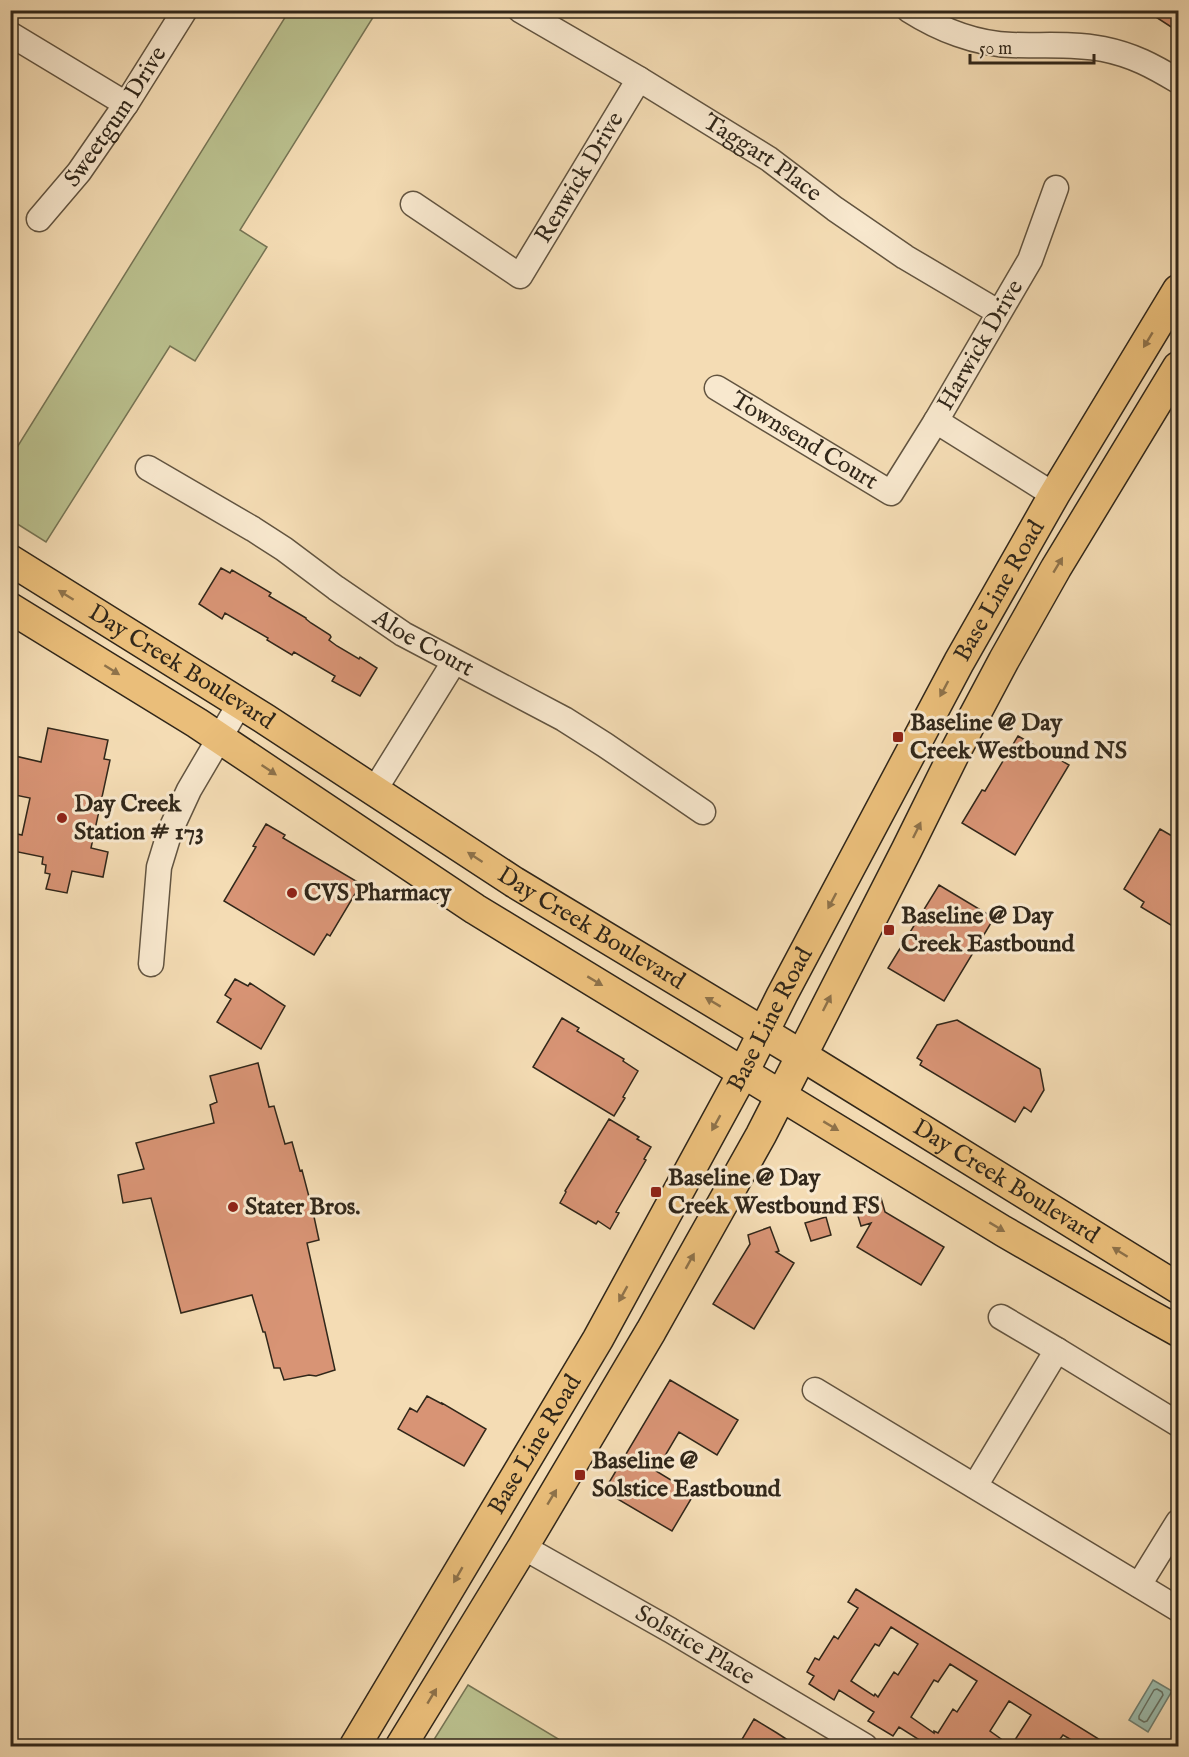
<svg xmlns="http://www.w3.org/2000/svg" width="1189" height="1757" viewBox="0 0 1189 1757" font-family="'IM FELL English',serif">
<rect width="100%" height="100%" fill="#f4dcb4"/>
<filter id="stains"><feTurbulence type="fractalNoise" baseFrequency=".00333" numOctaves="4"/><feColorMatrix values="0 0 0 0 .2 0 0 0 0 .09 0 0 0 0 .02 0 0 0 .5 -.17"/></filter>
<radialGradient id="worn" r=".72"><stop offset=".6" stop-color="#630" stop-opacity="0"/><stop offset="1" stop-color="#630" stop-opacity=".3"/></radialGradient>
<path fill="#bac08e" stroke="#767454" stroke-width="1.5" d="M289 11H377L240 230 267 247 195 361 170 346 46 542 11 520V457Z
M468 1685 570 1746H430Z"/>
<path fill="#9cbcad" stroke="#718072" stroke-width="1.5" d="M1153 1680 1172 1691 1148 1732 1129 1720Z"/>
<g fill="none" stroke-linecap="round" stroke-linejoin="round">
<path stroke="#667264" stroke-width="1.5" d="M1157 1689 1162 1692 1163 1695 1147 1721 1144 1722 1139 1719V1716L1154 1690Z"/>
</g>
<path fill="#d89475" stroke="#31271a" stroke-width="1.5" fill-rule="evenodd" d="M1145 10H1179V32Z
M221 568 230 573 232 570 271 593 269 596 306 618V619L311 623 330 635 331 637 329 640 337 646 359 659 360 657 377 668 360 696 332 681 335 676 294 652 292 655 267 640 268 638 225 613 222 619 199 604Z
M48 728 108 740 104 759 110 760 91 848 108 852 103 877 72 871 67 893 46 889 50 874 45 873 46 865 42 864 43 857 13 851 17 834 22 835 30 798 10 794V779L15 756 41 762Z
M1018 736 1069 765 1015 855 962 823 982 790 985 791Z
M266 824 285 835 283 838 361 884 330 936 327 934 314 955 224 901 256 847 253 846Z
M1160 829 1179 840V930L1141 907 1144 902 1124 889Z
M939 885 994 918 944 1001 888 968Z
M235 979 248 986 250 983 285 1006 261 1049 217 1022 231 999 225 995Z
M562 1018 579 1028 577 1031 624 1059 623 1061 638 1071 623 1097 625 1098 614 1116 533 1067Z
M957 1020 1040 1069 1044 1090 1031 1112 1024 1107 1015 1122 920 1065 922 1061 917 1058 937 1025Z
M258 1063 269 1107 274 1106 285 1144 292 1142 300 1171 302 1170 313 1212 319 1240 307 1243 335 1370 316 1376 309 1375 284 1380 280 1368H274L265 1332H263L252 1295 181 1313 151 1198 123 1203 118 1175 144 1169 136 1143 214 1123 210 1105 217 1102 210 1076Z
M609 1119 639 1137 637 1139 651 1147 644 1159 646 1160 616 1212 619 1213 610 1229 598 1221 596 1224 560 1203 566 1192 565 1191Z
M881 1198 885 1212 944 1247 921 1285 857 1247 871 1223 861 1226 855 1206Z
M826 1217 831 1235 811 1241 805 1223Z
M770 1227 779 1251 776 1252 794 1263 754 1329 713 1304 750 1244 748 1235Z
M670 1380 738 1420 717 1455 679 1432 656 1471 694 1494 672 1531 604 1491Z
M427 1396 442 1404V1403L486 1429 464 1466 398 1429 410 1408 417 1412Z
M856 1589 877 1602 1110 1746H1082L1063 1735 1055 1746H925L926 1744 899 1727 893 1736 868 1721 874 1712 839 1690 834 1700 809 1684 814 1676 807 1672 815 1658 819 1660 834 1636 838 1639 858 1608 848 1602ZM891 1627 918 1644 898 1675 894 1672 878 1697 875 1694 874 1696 851 1681 875 1644 879 1646ZM950 1664 977 1681 957 1712 953 1709 938 1733 934 1731V1733L911 1717 934 1680 938 1682ZM1009 1701 1031 1715 1011 1746 990 1731Z
M754 1719 777 1733 797 1746H738Z"/>
<g fill="none" stroke-linecap="round" stroke-linejoin="round">
<g stroke="#625440" stroke-width="27">
<g id="minor">
<path id="s1" d="M520 10 639 79 769 159 835 209 905 257 998 312"/>
<path d="M909 10C939 29 976 44 1012 45 1042 46 1073 43 1103 49 1133 55 1153 66 1178 81"/>
<path d="M10 34 126 104"/>
<path id="s2" d="M413 204 520 276 639 79"/>
<path id="s3" d="M39 219 79 172 126 104 185 10"/>
<path id="s4" d="M717 388 891 493 936 421 1030 260 1056 188"/>
<path d="M936 421 1054 495"/>
<path id="s5" d="M148 468 253 529 284 549 336 588 403 634 564 719 605 745 703 812"/>
<path d="M374 791 454 662"/>
<path d="M151 964 159 867 170 831 189 790 240 703"/>
<path d="M1001 1317 1057 1350"/>
<path d="M815 1390 1178 1609"/>
<path d="M975 1486 1057 1350 1178 1424"/>
<path id="s6" d="M523 1547 670 1630 865 1746"/>
<path d="M1139 1585 1178 1522"/>
</g>
</g>
<g stroke="#31271a" stroke-width="33">
<g id="major">
<path id="s7" d="M10 560 265 719 514 882 801 1055 1178 1288"/>
<path d="M10 608 197 723 475 909 1003 1231 1142 1311 1178 1331"/>
<path id="s8" d="M355 1746 598 1339 744 1071 782 995 959 662 1054 495 1178 290"/>
<path d="M401 1746 523 1547 651 1331 761 1135 907 849 954 754 1004 660 1056 568 1178 367"/>
</g>
</g>
<use href="#minor" stroke="#f8e8ce" stroke-width="24"/>
<use href="#major" stroke="#eabe7a" stroke-width="30"/>
</g>
<defs><path id="oneway-solid" d="M-6-.8H1V-3.2L6.5 0L1 3.2V.8H-6Z" transform="scale(1.5)"/></defs>
<g fill="#8e724a">
<use href="#oneway-solid" transform="translate(1148 340) rotate(121)"/>
<use href="#oneway-solid" transform="translate(1058 565) rotate(-59)"/>
<use href="#oneway-solid" transform="translate(66 595) rotate(-148)"/>
<use href="#oneway-solid" transform="translate(112 670) rotate(32)"/>
<use href="#oneway-solid" transform="translate(944 689) rotate(118)"/>
<use href="#oneway-solid" transform="translate(269 770) rotate(34)"/>
<use href="#oneway-solid" transform="translate(917 830) rotate(-64)"/>
<use href="#oneway-solid" transform="translate(475 857) rotate(-147)"/>
<use href="#oneway-solid" transform="translate(832 901) rotate(118)"/>
<use href="#oneway-solid" transform="translate(595 981) rotate(31)"/>
<use href="#oneway-solid" transform="translate(713 1002) rotate(-149)"/>
<use href="#oneway-solid" transform="translate(827 1003) rotate(-63)"/>
<use href="#oneway-solid" transform="translate(716 1123) rotate(119)"/>
<use href="#oneway-solid" transform="translate(831 1126) rotate(31)"/>
<use href="#oneway-solid" transform="translate(997 1227) rotate(31)"/>
<use href="#oneway-solid" transform="translate(1120 1252) rotate(-148)"/>
<use href="#oneway-solid" transform="translate(690 1261) rotate(-61)"/>
<use href="#oneway-solid" transform="translate(623 1294) rotate(119)"/>
<use href="#oneway-solid" transform="translate(552 1497) rotate(-59)"/>
<use href="#oneway-solid" transform="translate(458 1575) rotate(120)"/>
<use href="#oneway-solid" transform="translate(432 1696) rotate(-59)"/>
</g>
<g fill="#8f2418" stroke="#f8e8ce" stroke-width="2">
<rect x="892" y="731" width="12" height="12" rx="3"/>
<circle cx="62" cy="818" r="6"/>
<circle cx="292" cy="893" r="6"/>
<rect x="883" y="924" width="12" height="12" rx="3"/>
<rect x="650" y="1186" width="12" height="12" rx="3"/>
<circle cx="233" cy="1207" r="6"/>
<rect x="574" y="1469" width="12" height="12" rx="3"/>
</g>
<g text-anchor="middle" dominant-baseline="central" stroke-width="6" stroke-linejoin="round" paint-order="stroke">
<g font-size="24" fill="#31271a" stroke="#f8e8ce">
<text stroke="none"><textPath href="#s3" startOffset="128">Sweetgum Drive</textPath></text>
<text stroke="none"><textPath href="#s1" startOffset="284">Taggart Place</textPath></text>
<text stroke="none"><textPath href="#s2" startOffset="244">Renwick Drive</textPath></text>
<text stroke="none"><textPath href="#s4" startOffset="376">Harwick Drive</textPath></text>
<text stroke="none"><textPath href="#s4" startOffset="102">Townsend Court</textPath></text>
<text stroke="none"><textPath href="#s8" startOffset="1323">Base Line Road</textPath></text>
<text stroke="none"><textPath href="#s5" startOffset="327">Aloe Court</textPath></text>
<text stroke="none"><textPath href="#s7" startOffset="202">Day Creek Boulevard</textPath></text>
<text stroke="none"><textPath href="#s7" startOffset="688">Day Creek Boulevard</textPath></text>
<text stroke="none"><textPath href="#s8" startOffset="837">Base Line Road</textPath></text>
<text stroke="none"><textPath href="#s7" startOffset="1174">Day Creek Boulevard</textPath></text>
<text stroke="none"><textPath href="#s8" startOffset="351">Base Line Road</textPath></text>
<text stroke="none"><textPath href="#s6" startOffset="198">Solstice Place</textPath></text>
</g>
<g font-size="24" font-weight="bold" fill="#31271a" stroke="#f8e8ce" text-anchor="start">
<text x="910" y="723">Baseline @ Day<tspan x="910" dy="28">Creek Westbound NS</tspan></text>
<text x="74" y="804">Day Creek<tspan x="74" dy="28">Station # 173</tspan></text>
<text x="304" y="893">CVS Pharmacy</text>
<text x="901" y="916">Baseline @ Day<tspan x="901" dy="28">Creek Eastbound</tspan></text>
<text x="668" y="1178">Baseline @ Day<tspan x="668" dy="28">Creek Westbound FS</tspan></text>
<text x="245" y="1207">Stater Bros.</text>
<text x="592" y="1461">Baseline @<tspan x="592" dy="28">Solstice Eastbound</tspan></text>
</g>
</g>
<rect width="1189" height="1757" fill="none" stroke="#f4dcb4" stroke-width="36"/>
<rect x="12" y="12" width="1165" height="1733" fill="none" stroke="#31271a" stroke-width="3"/>
<rect x="18" y="18" width="1153" height="1721" fill="none" stroke="#31271a" stroke-width="1.5"/>
<path d="M970 54v9h124v-9" fill="none" stroke="#31271a" stroke-width="3"/>
<text x="979" y="54" font-size="18" fill="#31271a" stroke="#f8e8ce" stroke-width="4.5" paint-order="stroke">50 m</text>
<rect width="100%" height="100%" filter="url(#stains)"/>
<rect width="100%" height="100%" fill="url(#worn)"/>
</svg>
